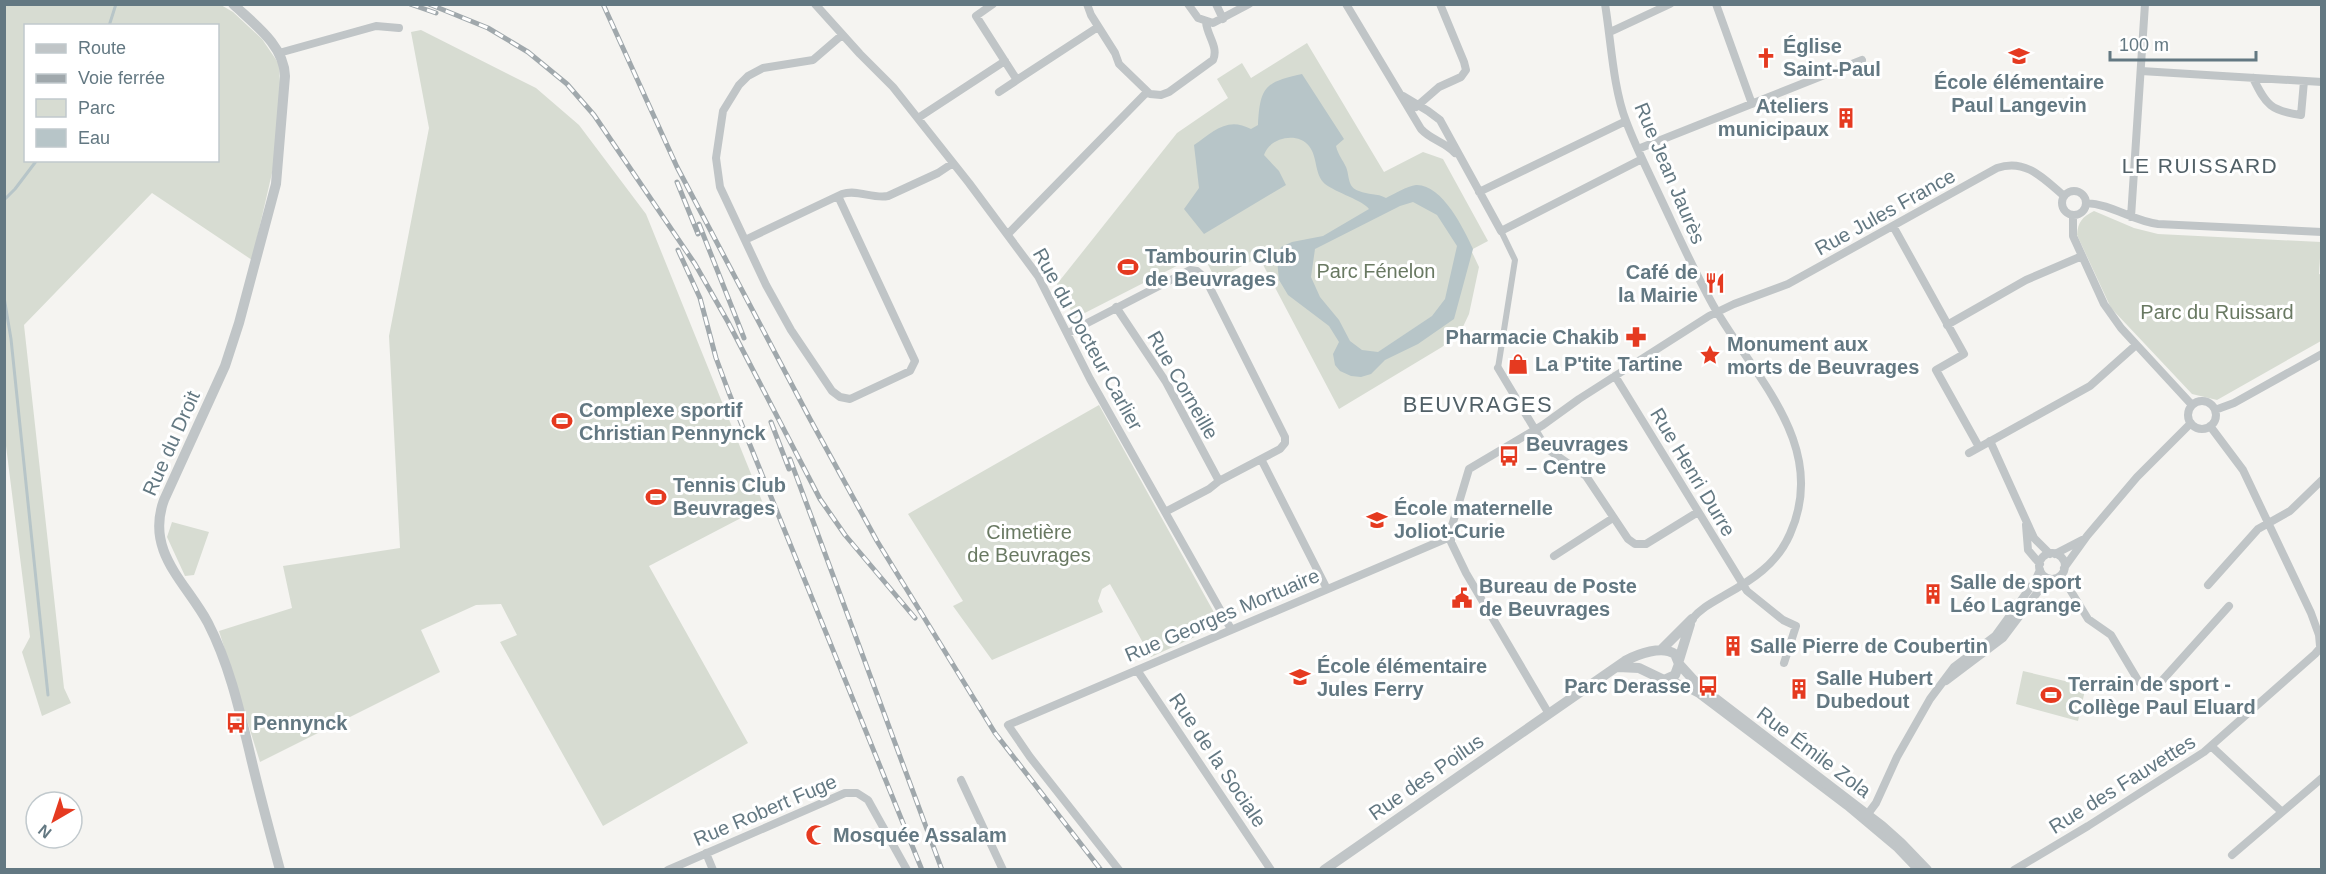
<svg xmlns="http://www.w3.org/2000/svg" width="2326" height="874" viewBox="0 0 2326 874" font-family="Arial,sans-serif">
<rect width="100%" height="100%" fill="#f5f4f1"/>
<path fill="#d7dcd2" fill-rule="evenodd" d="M4 5H221L233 12 262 39 279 64 280 83 275 160 252 260 152 193 24 325 64 688 71 703 42 716 22 652 30 637 4 430ZM26 26H218V160H26Z
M421 30 536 88 579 125 646 214 764 506 649 566 748 743 603 826 500 642 517 635 501 604 476 605 421 630 440 672 260 762 219 631 292 608 283 566 400 548 389 336 429 128 411 32Z
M1307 43 1384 172 1423 152 1443 159 1488 241 1471 250 1479 267 1469 314 1461 331 1442 347 1339 409 1259 257 1216 280 1202 253 1075 318 1057 284 1177 133 1228 98 1217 79 1242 63 1251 78Z
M2094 211 2134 228 2158 234 2321 242 2319 274 2322 275 2321 341 2217 400 2192 394 2111 308 2077 235C2078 222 2082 217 2094 211Z
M1099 405 1221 625 1151 657 1110 584 1102 589 1098 601 1103 612 992 660 953 606 963 601 908 514Z
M172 522 209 532 194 575 185 576 167 537Z
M2023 671 2086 686 2078 721 2016 704Z"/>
<path fill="#b7c5c8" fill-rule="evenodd" d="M1302 74 1344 139 1336 146C1338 155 1343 160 1346 167 1350 177 1347 187 1359 191 1368 195 1377 193 1386 198 1394 194 1407 186 1416 185 1442 184 1464 229 1473 249L1454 319 1418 344 1385 360 1371 374 1361 377 1351 376 1340 371 1335 365 1333 354 1339 342 1329 326 1288 295 1279 280 1277 260 1281 247 1292 242 1323 236 1369 209C1364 201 1335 192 1325 184 1314 174 1318 157 1309 146 1297 131 1269 138 1264 155L1279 171 1286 185 1204 234 1184 209 1199 188 1194 145C1213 132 1227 116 1251 129L1258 125C1260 87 1265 82 1302 74ZM1413 202 1437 215 1457 246 1445 299 1432 316 1378 352 1362 350 1350 341 1339 320 1320 297 1311 277 1315 249 1400 206Z"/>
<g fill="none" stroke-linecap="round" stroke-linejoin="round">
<path stroke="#b7c5c8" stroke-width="3" d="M109 26 116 4
M4 200 15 189 37 160
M4 297 11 339 48 695"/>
<path stroke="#c0c5c7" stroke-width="6" d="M1498 368 1515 260 1501 231"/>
<path stroke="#c0c5c7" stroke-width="8" d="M815 4 860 54 893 87 969 183 1038 276 1090 379 1231 629
M993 4 976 16 1017 80 1098 27
M1087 4 1091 15 1115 53 1119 64 1150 94 1161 95 1169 92 1213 60C1219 47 1207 36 1206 22
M1188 4 1198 18 1213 23 1249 4
M1216 4 1223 19
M1346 4 1421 129C1431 140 1445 142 1455 153
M1605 4C1611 40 1613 88 1626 121 1636 148 1649 173 1661 199 1678 235 1694 271 1713 305 1753 376 1830 445 1790 534 1777 564 1752 580 1725 595 1713 602 1701 608 1692 619
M1716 4 1752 104
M1610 32 1670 4
M279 53 376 26 399 28
M2141 71 2322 82
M2253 78C2266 105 2271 111 2301 115L2304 81
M999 92 1017 80
M1403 96 1428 111 1440 120 1501 231 1642 159
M1416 107 1439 87 1461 77 1466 70 1464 62 1440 4
M918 118 1005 61
M1638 149 1862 60
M2062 203a12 12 0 1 1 24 0a12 12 0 1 1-24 0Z
M1479 192 1626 121
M838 196 915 361 910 371 850 399 840 397 832 391 791 330 766 285 720 187 716 158 723 111 739 85 748 76 763 68 813 60 842 35
M2086 203C2112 204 2132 221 2158 224L2322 232
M2073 215V236L2104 304 2121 328 2192 405
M2131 217 2145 4
M1893 226 1964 354 1936 370 1979 447
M1008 234 1147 92
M745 240 842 194C858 189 872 199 888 196L938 173 953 163
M1116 307 1166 382 1219 481
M1947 325 2026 280 2082 256
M1068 333 1190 270 1197 271 1205 278 1285 437V443L1280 449 1219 481 1209 489 1165 512
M1498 368 1546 448 1586 476 1628 539 1635 544H1646L1698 512
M1615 376 1747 591 1783 620 1796 626 1784 663
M2188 415a14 14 0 1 1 28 0a14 14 0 1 1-28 0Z
M2215 410 2234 403 2322 354
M2210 426 2243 470 2311 613 2319 635 2320 646
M1990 441 2034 538 2050 554
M1969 453 2090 386 2136 345
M1261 459 1327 589
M2026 525 2028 550 2040 564
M2039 566a13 13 0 1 1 26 0a13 13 0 1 1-26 0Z
M2055 554 2082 540
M1554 556 1613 518
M2064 568 2087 536 2137 477 2191 423
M2061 575 2088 619 2111 635 2139 682 2149 689 2159 684 2229 606
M2208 585 2258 529 2290 511 2322 480
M1137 670 1271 870
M1668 679 1682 685 1699 694 1847 806 1897 848 1918 870
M1946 681 2003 638 2043 585 2050 579
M1549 714 1466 573 1451 542V529L1469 469 1543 425 1579 399 1709 316 1734 304 1788 284 1997 168C2026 158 2044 179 2064 196
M2211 746 2282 812
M961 780 1003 870
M1864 819 1876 803 1897 757 1930 699 1954 667 1995 636 2035 581 2040 570
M706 853 713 870
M2232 855 2322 778
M668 870 845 793H857L868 800 907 870
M1119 870 1030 757 1008 725 1450 537
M2014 870 2088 826 2204 752 2315 654 2322 646"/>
<path stroke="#c0c5c7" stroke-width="10" d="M233 4C254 24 284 45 285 76L276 184 239 323 225 366 164 500C145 552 186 582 208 623 230 666 240 712 251 758 260 796 270 833 280 870
M1661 650 1692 619
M1679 660 1690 624
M1618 667 1639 668 1664 680 1675 675 1679 664
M1324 870 1625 661C1638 654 1662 645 1675 654L1679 664 1699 686 1882 826 1901 843 1927 870"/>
<g stroke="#a0a8ac" stroke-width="5">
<path id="rail" d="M410 4 436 13
M429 4 488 28 528 52 567 84 594 115 695 264 728 322 820 499 845 535 915 618
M603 4 677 167 810 419 877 541 995 733 1101 870
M677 182 698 234
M699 224 744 338
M678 250 700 298 716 358 729 393 922 870
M771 422 789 469
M790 459 942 870"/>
</g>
<use href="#rail" stroke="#fff" stroke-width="3" stroke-dasharray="9" stroke-linecap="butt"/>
</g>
<defs>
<g id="school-bare" transform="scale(1.62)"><path d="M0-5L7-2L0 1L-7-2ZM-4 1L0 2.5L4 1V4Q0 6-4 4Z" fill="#e53a20" stroke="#fff" stroke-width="2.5" paint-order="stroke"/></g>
<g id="church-bare" transform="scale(1.62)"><path d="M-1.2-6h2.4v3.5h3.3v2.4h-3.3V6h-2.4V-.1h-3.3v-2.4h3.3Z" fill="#e53a20" stroke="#fff" stroke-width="2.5" paint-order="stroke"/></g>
<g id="building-bare" transform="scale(1.62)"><path d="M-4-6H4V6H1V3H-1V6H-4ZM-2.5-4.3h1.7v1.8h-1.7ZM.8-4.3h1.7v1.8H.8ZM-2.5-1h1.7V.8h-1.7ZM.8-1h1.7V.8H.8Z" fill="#e53a20" stroke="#fff" stroke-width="2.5" paint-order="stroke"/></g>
<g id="stadium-bare" transform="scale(1.62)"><path d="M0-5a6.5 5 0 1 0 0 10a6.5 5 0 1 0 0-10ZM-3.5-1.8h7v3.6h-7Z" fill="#e53a20" stroke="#fff" stroke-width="2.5" paint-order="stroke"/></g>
<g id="restaurant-bare" transform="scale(1.62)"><path d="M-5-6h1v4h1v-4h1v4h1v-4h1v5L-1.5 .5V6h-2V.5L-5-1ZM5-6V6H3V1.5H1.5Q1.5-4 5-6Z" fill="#e53a20" stroke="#fff" stroke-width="2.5" paint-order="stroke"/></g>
<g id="pharmacy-bare" transform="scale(1.62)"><path d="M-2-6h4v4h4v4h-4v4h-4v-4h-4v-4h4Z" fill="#e53a20" stroke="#fff" stroke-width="2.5" paint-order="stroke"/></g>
<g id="sight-bare" transform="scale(1.62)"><path d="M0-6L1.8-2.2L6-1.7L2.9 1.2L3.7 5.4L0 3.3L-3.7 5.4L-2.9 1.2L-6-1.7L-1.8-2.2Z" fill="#e53a20" stroke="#fff" stroke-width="2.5" paint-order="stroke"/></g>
<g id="shop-bare" transform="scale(1.62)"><path d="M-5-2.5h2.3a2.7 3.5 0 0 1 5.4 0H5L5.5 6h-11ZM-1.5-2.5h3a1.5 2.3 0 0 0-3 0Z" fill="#e53a20" stroke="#fff" stroke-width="2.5" paint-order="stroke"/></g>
<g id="bus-bare" transform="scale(1.62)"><path d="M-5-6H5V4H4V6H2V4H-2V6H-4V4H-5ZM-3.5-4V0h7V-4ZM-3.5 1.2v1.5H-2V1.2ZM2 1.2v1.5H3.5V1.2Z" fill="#e53a20" stroke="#fff" stroke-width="2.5" paint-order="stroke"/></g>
<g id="civic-bare" transform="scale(1.62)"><path d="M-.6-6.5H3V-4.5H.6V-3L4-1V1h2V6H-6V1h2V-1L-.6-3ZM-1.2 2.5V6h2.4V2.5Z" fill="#e53a20" stroke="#fff" stroke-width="2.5" paint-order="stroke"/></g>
<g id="mosque-bare" transform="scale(1.62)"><path d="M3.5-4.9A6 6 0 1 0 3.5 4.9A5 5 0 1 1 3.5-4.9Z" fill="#e53a20" stroke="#fff" stroke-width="2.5" paint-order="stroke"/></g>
</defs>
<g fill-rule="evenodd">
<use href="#school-bare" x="2019" y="56"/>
<use href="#church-bare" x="1766" y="58"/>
<use href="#building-bare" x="1846" y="118"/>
<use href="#stadium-bare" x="1128" y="267"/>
<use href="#restaurant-bare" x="1715" y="283"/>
<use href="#pharmacy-bare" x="1636" y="337"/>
<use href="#sight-bare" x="1710" y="355"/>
<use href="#shop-bare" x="1518" y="364"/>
<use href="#stadium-bare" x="562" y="421"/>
<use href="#bus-bare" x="1509" y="456"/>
<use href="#stadium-bare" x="656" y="497"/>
<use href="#school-bare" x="1377" y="520"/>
<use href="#building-bare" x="1933" y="594"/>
<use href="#civic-bare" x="1462" y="598"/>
<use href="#building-bare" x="1733" y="646"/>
<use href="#school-bare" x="1300" y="677"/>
<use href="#bus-bare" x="1708" y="686"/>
<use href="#building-bare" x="1799" y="689"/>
<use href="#stadium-bare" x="2051" y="695"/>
<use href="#bus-bare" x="236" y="723"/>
<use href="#mosque-bare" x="816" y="835"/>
</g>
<g text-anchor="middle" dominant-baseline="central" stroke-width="6" stroke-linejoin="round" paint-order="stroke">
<g font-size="20" font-weight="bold" fill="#637882" stroke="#fff" text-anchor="start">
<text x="1783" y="46">Église<tspan x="1783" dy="23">Saint-Paul</tspan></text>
<text x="2019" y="82" text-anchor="middle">École élémentaire<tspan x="2019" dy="23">Paul Langevin</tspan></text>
<text x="1829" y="106" text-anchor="end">Ateliers<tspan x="1829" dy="23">municipaux</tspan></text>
<text x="1145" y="256">Tambourin Club<tspan x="1145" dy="23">de Beuvrages</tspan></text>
<text x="1698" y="272" text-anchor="end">Café de<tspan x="1698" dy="23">la Mairie</tspan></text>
<text x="1619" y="337" text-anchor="end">Pharmacie Chakib</text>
<text x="1727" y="344">Monument aux<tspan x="1727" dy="23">morts de Beuvrages</tspan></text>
<text x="1535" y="364">La P'tite Tartine</text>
<text x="579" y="410">Complexe sportif<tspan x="579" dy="23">Christian Pennynck</tspan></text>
<text x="1526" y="444">Beuvrages<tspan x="1526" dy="23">– Centre</tspan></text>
<text x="673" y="485">Tennis Club<tspan x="673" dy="23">Beuvrages</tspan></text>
<text x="1394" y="508">École maternelle<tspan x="1394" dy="23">Joliot-Curie</tspan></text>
<text x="1950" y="582">Salle de sport<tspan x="1950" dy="23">Léo Lagrange</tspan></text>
<text x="1479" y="586">Bureau de Poste<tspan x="1479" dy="23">de Beuvrages</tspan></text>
<text x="1750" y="646">Salle Pierre de Coubertin</text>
<text x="1317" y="666">École élémentaire<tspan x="1317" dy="23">Jules Ferry</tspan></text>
<text x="1816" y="678">Salle Hubert<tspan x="1816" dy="23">Dubedout</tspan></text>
<text x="2068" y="684">Terrain de sport -<tspan x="2068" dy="23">Collège Paul Eluard</tspan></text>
<text x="1691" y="686" text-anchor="end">Parc Derasse</text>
<text x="253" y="723">Pennynck</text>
<text x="833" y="835">Mosquée Assalam</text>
</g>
<g font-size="20" fill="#637882" stroke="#fff">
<text transform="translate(1670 173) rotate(67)">Rue Jean Jaurès</text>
<text transform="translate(1885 212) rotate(-29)">Rue Jules France</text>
<text transform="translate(1088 339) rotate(61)">Rue du Docteur Carlier</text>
<text transform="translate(1183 385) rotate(60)">Rue Corneille</text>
<text transform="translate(171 443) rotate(-66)">Rue du Droit</text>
<text transform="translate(1693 472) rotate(59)">Rue Henri Durre</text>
<text transform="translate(1222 615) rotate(-23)">Rue Georges Mortuaire</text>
<text transform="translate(1814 752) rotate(37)">Rue Émile Zola</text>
<text transform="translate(1218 760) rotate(56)">Rue de la Sociale</text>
<text transform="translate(1426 777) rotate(-35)">Rue des Poilus</text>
<text transform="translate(2122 784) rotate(-32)">Rue des Fauvettes</text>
<text transform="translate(765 810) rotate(-23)">Rue Robert Fuge</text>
</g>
<g font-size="20" fill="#697962" stroke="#fff">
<text x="1376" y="271">Parc Fénelon</text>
<text x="2217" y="312">Parc du Ruissard</text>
<text x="1029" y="532">Cimetière<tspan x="1029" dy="23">de Beuvrages</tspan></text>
</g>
<g font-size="21" letter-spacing="1.5" fill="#516067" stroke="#fff">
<text x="2200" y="165">LE RUISSARD</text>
</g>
<g font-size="22" letter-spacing="1.5" fill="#516067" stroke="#fff">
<text x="1478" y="404">BEUVRAGES</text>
</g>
</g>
<rect width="2326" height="874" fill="none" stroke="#637882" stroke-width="12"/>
<rect x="24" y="24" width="195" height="138" fill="#ffffff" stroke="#c1c9cd" stroke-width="1.5"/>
<rect x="36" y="44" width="30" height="9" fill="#c0c5c7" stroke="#c1c9cd" stroke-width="1.5"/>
<text x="78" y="54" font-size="18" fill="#637882">Route</text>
<rect x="36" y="74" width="30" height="9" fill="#a0a8ac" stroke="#c1c9cd" stroke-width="1.5"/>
<text x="78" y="84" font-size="18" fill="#637882">Voie ferrée</text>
<rect x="36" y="99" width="30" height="18" fill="#d7dcd2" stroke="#c1c9cd" stroke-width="1.5"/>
<text x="78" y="114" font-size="18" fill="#637882">Parc</text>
<rect x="36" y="129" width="30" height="18" fill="#b7c5c8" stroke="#c1c9cd" stroke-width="1.5"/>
<text x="78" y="144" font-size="18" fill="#637882">Eau</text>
<g transform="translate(54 820) rotate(219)"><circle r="28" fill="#ffffff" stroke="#c1c9cd" stroke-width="1.5"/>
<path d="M0-4.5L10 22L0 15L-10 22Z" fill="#e53a20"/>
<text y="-9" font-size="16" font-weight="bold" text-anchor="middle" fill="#637882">N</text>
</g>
<path d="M2110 51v9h146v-9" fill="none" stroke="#637882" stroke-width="3"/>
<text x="2119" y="51" font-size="18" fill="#637882" stroke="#ffffff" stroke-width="4.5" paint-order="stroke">100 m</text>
</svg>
